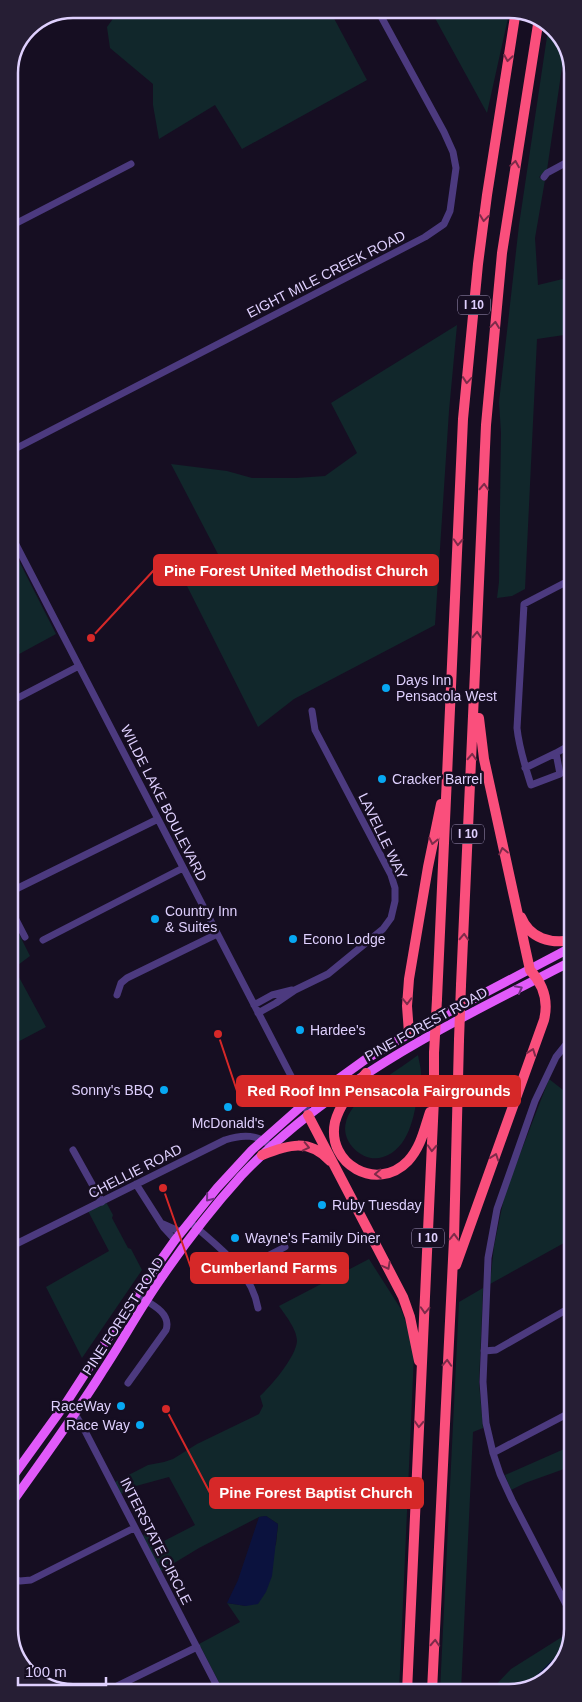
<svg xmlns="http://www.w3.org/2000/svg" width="582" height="1702" viewBox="0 0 582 1702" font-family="Arial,sans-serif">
<rect width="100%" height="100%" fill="#160e22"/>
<path fill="#11272b" d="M120 9H329L367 80 242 149 215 105 159 139 153 105V84L110 48 107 27Z
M430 9H510L487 113Z
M549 23 565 47 547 170 539 177 544 181 545 180 535 238 538 285 571 277V334L537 339 525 589 512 596 497 598 499 582 501 433 499 402 519 225Z
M457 325 449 411 435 625 294 699 258 727 184 580 219 556 171 464 227 471 252 478H296L325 476 357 453 331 403Z
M17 557 56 634 10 659V561Z
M10 916 30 956 14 968 46 1027 10 1046Z
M418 1055C419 1061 421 1068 421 1074 421 1080 419 1087 418 1093 414 1116 409 1149 383 1157 364 1164 340 1142 346 1122 347 1116 352 1109 355 1105 367 1088 401 1068 418 1055Z
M549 1079 572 1097 573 1238 490 1284 494 1246 505 1193Z
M106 1202 113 1215 112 1218 128 1248 131 1249 142 1270 82 1358 46 1287 109 1251 88 1211Z
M369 1259 401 1309 410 1334 414 1354 399 1692H338L336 1688 328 1692H224L199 1644 240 1622 227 1603 246 1606 276 1544 278 1524 266 1516 259 1517 199 1548 161 1571 142 1536 151 1530 162 1542 195 1525 169 1477 136 1486 121 1494 115 1482 148 1465 164 1462 173 1459 197 1444 259 1414 263 1406 260 1396C271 1386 296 1357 297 1341 297 1329 285 1315 279 1306Z
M483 1288 479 1383 483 1428 473 1432 461 1691H440L459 1302Z
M571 1446 573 1451V1486L564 1469 525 1483 511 1490 505 1475Z
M573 1630 560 1669 526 1691H490L511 1669Z"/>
<path fill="#0b123e" d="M266 1516 278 1524 272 1576 266 1592 258 1604 246 1606 227 1603 238 1580 259 1517Z"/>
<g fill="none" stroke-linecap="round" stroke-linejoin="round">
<path stroke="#0b123e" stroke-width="2" d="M522 1691 567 1647"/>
<path stroke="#4c3a7f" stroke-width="7" d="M544 177 547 173 571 160
M9 227 131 164
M9 452 425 237 444 224 450 211 456 168 453 152 444 132 377 9
M9 531 305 1103 308 1115
M10 702 79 666
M556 753 572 744
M525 768 556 753 560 774 531 785C525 766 519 748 517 728L524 604 572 579
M10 892 158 819
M10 908 25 937
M43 940 183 868
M117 995 121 983 127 978 217 934
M254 1005 272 995 292 990
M258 1013 276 1003 295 990 328 974 383 929 391 918 395 901V888L391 875 315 730 312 711
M572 1037 556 1057 535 1101 497 1209 488 1258 483 1382 486 1423 493 1453 500 1474 512 1500 573 1618
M73 1150 102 1202
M136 1184 164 1228 175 1240
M190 1222C218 1247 251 1269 258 1308
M163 1224 181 1232
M10 1247 225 1140C243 1134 258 1134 272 1147
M242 1269 285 1247
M484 1351 496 1350 573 1306
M128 1383 166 1330C172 1312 149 1303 136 1295
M66 1403 75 1414 85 1431 220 1692
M493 1453 573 1411
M11 1578 20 1581 31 1580 134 1528
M103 1693 197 1647"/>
<path stroke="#e15afa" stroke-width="9" d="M11 1479 66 1403 136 1295 175 1240 217 1188 252 1150 305 1103 366 1059 424 1025 572 947
M11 1504C42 1460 74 1417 102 1372 122 1342 139 1310 160 1280 183 1246 213 1207 241 1176 333 1079 455 1021 572 961"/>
<path stroke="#fa4f7c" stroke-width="10" d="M521 917C530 939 551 944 572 940
M461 985 486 425 502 253 539 18
M437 999 463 419 478 264 487 195 516 10
M409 1033 407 1006 409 979 428 867 441 804
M366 1073C354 1088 340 1103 335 1122 326 1164 377 1193 408 1161 421 1147 424 1130 430 1112
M308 1115 403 1297 410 1317 419 1361
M262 1155C288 1145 309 1138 330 1161
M456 1265 544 1020C549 1000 543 984 530 970L484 759 479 718
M432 1691 454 1239 459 1040
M407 1692 434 1099V1053"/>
<path stroke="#fa4f7c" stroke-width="10" d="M459 1040 461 985
M434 1053 437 999"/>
</g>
<defs><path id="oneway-chevron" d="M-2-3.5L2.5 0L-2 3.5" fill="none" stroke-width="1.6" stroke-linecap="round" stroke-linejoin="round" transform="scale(1.25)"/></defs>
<g stroke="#7d2b4a">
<use href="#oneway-chevron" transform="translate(508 58) rotate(99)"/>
<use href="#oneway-chevron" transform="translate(515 164) rotate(-81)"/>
<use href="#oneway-chevron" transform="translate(484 218) rotate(97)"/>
<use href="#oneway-chevron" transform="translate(495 325) rotate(-84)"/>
<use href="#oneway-chevron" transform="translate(467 380) rotate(95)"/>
<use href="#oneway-chevron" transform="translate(484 487) rotate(-87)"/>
<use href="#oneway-chevron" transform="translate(458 542) rotate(93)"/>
<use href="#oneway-chevron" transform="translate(477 635) rotate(-87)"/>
<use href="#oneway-chevron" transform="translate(472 757) rotate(-87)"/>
<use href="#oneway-chevron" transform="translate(433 841) rotate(102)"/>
<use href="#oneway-chevron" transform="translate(503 851) rotate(-102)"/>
<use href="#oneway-chevron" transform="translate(464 937) rotate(-87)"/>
<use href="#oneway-chevron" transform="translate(407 1001) rotate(89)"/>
<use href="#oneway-chevron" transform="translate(532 1052) rotate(-70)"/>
<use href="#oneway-chevron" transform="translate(306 1147) rotate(13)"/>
<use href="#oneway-chevron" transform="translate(432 1148) rotate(93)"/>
<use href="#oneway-chevron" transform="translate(495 1157) rotate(-71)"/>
<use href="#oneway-chevron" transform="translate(378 1174) rotate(177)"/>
<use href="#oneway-chevron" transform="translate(454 1237) rotate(-88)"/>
<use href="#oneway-chevron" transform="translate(387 1266) rotate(62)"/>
<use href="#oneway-chevron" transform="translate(425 1310) rotate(93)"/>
<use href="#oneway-chevron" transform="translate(447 1363) rotate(-87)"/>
<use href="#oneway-chevron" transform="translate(419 1424) rotate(93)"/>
<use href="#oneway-chevron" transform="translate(435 1643) rotate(-87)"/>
</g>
<g stroke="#713083">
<use href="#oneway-chevron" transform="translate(519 989) rotate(-28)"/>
<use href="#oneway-chevron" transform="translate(209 1198) rotate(129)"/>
</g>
<g fill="#07a8f3" stroke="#160e22" stroke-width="2">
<circle cx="386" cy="688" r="5"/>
<circle cx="382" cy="779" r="5"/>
<circle cx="155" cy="919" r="5"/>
<circle cx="293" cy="939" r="5"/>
<circle cx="300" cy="1030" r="5"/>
<circle cx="164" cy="1090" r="5"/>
<circle cx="228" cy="1107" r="5"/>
<circle cx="322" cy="1205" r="5"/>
<circle cx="235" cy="1238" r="5"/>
<circle cx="121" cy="1406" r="5"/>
<circle cx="140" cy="1425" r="5"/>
</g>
<g text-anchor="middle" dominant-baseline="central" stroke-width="5" stroke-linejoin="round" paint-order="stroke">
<g fill="#160e22" stroke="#a396bc" stroke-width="1">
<rect x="458" y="295.5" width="32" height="19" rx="4"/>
<rect x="452" y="824.5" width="32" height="19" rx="4"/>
<rect x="412" y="1228.5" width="32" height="19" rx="4"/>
</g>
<g font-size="12" font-weight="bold" fill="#dfd0fe">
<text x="474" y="305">I 10</text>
<text x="468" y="834">I 10</text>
<text x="428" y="1238">I 10</text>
</g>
<g font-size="14" fill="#dfd0fe" stroke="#160e22">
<text transform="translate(326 274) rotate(-27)">EIGHT MILE CREEK ROAD</text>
<text transform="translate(164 803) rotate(63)">WILDE LAKE BOULEVARD</text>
<text transform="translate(383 836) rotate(64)">LAVELLE WAY</text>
<text transform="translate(426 1024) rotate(-29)">PINE FOREST ROAD</text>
<text transform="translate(135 1171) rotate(-27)">CHELLIE ROAD</text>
<text transform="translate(123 1316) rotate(-57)">PINE FOREST ROAD</text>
<text transform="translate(156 1541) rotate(63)">INTERSTATE CIRCLE</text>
</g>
<g font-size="14" fill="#dfd0fe" stroke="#160e22" text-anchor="start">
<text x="396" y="680">Days Inn<tspan x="396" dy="16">Pensacola West</tspan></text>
<text x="392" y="779">Cracker Barrel</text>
<text x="165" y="911">Country Inn<tspan x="165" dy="16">&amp; Suites</tspan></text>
<text x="303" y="939">Econo Lodge</text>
<text x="310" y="1030">Hardee's</text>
<text x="154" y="1090" text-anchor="end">Sonny's BBQ</text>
<text x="228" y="1123" text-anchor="middle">McDonald's</text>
<text x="332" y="1205">Ruby Tuesday</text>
<text x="245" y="1238">Wayne's Family Diner</text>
<text x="111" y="1406" text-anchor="end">RaceWay</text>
<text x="130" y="1425" text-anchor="end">Race Way</text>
</g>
</g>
<path d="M0 0H582V1702H0ZM73 18H509A55 55 0 0 1 564 73V1629A55 55 0 0 1 509 1684H73A55 55 0 0 1 18 1629V73A55 55 0 0 1 73 18Z" fill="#261e34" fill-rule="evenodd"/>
<path fill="none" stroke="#dfd0fe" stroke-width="2.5" d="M73 18H509A55 55 0 0 1 564 73V1629A55 55 0 0 1 509 1684H73A55 55 0 0 1 18 1629V73A55 55 0 0 1 73 18Z"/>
<path fill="none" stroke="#d62828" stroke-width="2" d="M91 638L154 570M218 1034L237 1091M163 1188L191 1268M166 1409L210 1493"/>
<g fill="#d62828" stroke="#160e22" stroke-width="2">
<circle cx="91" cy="638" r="5"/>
<circle cx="218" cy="1034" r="5"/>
<circle cx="163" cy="1188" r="5"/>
<circle cx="166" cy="1409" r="5"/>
</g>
<g fill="#d62828" stroke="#d62828" stroke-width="2">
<rect x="154" y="555" width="284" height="30" rx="5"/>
<rect x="237" y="1076" width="283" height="30" rx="5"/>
<rect x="191" y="1253" width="157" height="30" rx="5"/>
<rect x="210" y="1478" width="213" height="30" rx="5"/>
</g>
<g font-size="15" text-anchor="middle" font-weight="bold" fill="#fff">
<text x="296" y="576">Pine Forest United Methodist Church</text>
<text x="379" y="1096">Red Roof Inn Pensacola Fairgrounds</text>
<text x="269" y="1273">Cumberland Farms</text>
<text x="316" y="1498">Pine Forest Baptist Church</text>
</g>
<path d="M18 1677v8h88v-8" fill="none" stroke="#dfd0fe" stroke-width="2.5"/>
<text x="25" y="1677" font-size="15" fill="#dfd0fe" stroke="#160e22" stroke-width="4" paint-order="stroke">100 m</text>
</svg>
